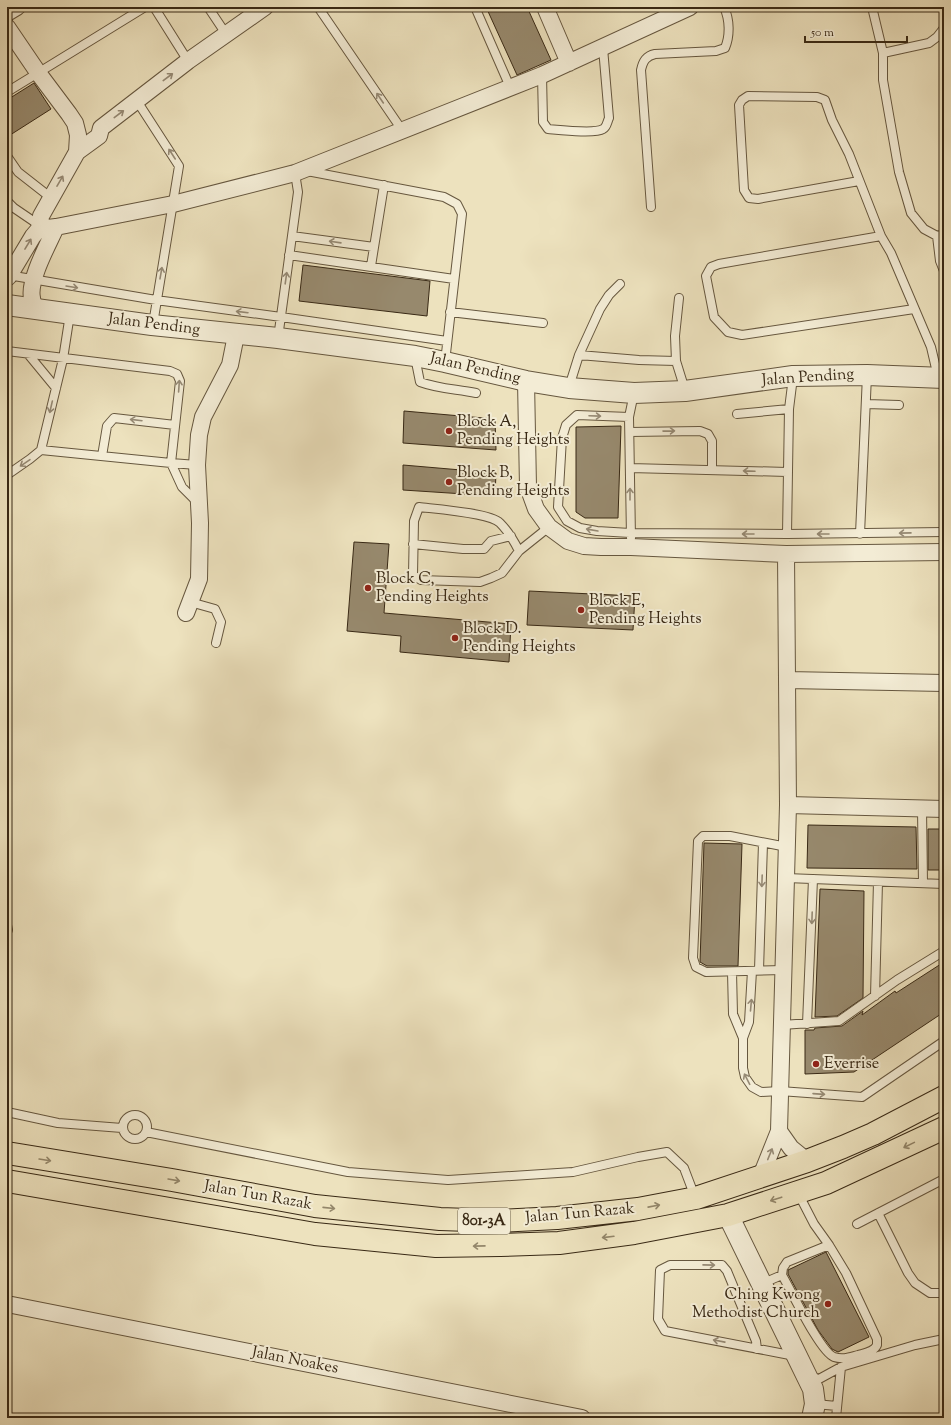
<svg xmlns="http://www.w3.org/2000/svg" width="951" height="1425" viewBox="0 0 951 1425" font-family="'Sorts Mill Goudy',serif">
<rect width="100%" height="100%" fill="#ede2be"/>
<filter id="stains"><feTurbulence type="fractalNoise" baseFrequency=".005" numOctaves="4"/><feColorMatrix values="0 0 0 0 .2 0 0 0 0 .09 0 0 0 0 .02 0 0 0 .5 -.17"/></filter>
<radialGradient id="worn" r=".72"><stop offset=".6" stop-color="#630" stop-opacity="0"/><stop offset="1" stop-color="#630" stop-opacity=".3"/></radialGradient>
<path fill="#97896d" stroke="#392915" d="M486 7H527L551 60 517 75Z
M34 83 51 109 7 137V100Z
M303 265 430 281 427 316 299 301Z
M404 411 495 419 496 450 403 443Z
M621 426 618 518H585L576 512V427Z
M403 465 496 473 495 496 403 490Z
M354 542 389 544 384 613 511 624 509 662 400 652 401 636 347 631Z
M529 591 635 596 633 630 527 625Z
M808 825 916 827 917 869 807 868Z
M928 829H944V870H928Z
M704 843 742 844 738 966H707L700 962Z
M820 889 864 891 863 998 837 1016 815 1017Z
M944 962V1012L854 1072 805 1074V1030H814L815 1028 842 1026 863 1011 862 1015 895 991 896 993Z
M826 1252 869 1337 838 1352 832 1349 818 1330 788 1274V1270Z"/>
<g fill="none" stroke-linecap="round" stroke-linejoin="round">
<g stroke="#66573f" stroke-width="10">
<path id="service" d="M154 7 188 61
M208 7 226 34
M318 7 402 130
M475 7 510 87
M872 7 883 53 929 43 937 37 944 28
M883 53V80L899 172 911 213 924 229 937 236
M542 75 543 122 548 129C560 130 595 134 603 129 607 127 607 122 609 118L603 48
M7 92 145 7
M137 101 179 166 153 324
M7 156 18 172 50 197
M307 171 444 197 457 204 462 214 445 362
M859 181 758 199 749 198 744 190 739 105 742 100 748 96 817 97 825 100 832 120 849 154 881 236 891 253 931 347 938 377
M7 201 14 208 39 225
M651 207 641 70C643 61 646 56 655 54L716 51 725 48C730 36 730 20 724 7
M944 234 937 236 940 261 944 271
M292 236 374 247
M881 236 719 264 711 267 706 276 714 317 728 332 742 335 914 309
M289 255 454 279
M371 266 384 185
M8 275 156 300 281 317 447 341
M679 298 675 336 676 361 685 390
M450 312 543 323
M278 338 298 192 295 173
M7 351 170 371 177 374 180 381 171 463 182 487 198 503
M28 354 56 388
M579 355 639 360 676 361
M415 357 420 382C439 389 456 389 476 393
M569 387 579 355 600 309 609 295 620 284
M866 404 899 405
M737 414 789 409
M629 417 577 415 566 425 562 438 558 507 567 521 580 528 597 531 630 533 787 534 944 532
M630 432 700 431 708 434 712 441V470
M41 450 171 463 197 465
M102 456 107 426 114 418 175 425
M630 468 787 472
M7 475 30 459 41 450 63 359 70 314
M787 534 789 409 793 377
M860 534 867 375
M631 538 629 417 634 393
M413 544 463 549H484L491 541 511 536
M519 551C514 541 508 531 500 523 490 513 435 509 419 507L414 521 413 575 421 580 480 582 491 578 502 573 519 551 549 527
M190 602 215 609 221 622 216 643
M922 809 923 883
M786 878 944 884
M7 925 8 930 7 932
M759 970 763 843
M783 970 706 972 696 967 693 958 698 841 703 836H730L787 847
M732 972 733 1014 743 1038V1068L745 1077 752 1087 761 1092 780 1091 862 1097 944 1041
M875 996 878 882
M807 1024 813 879
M782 1025 839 1021 897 980 944 951
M743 1038 749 1022 752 971
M7 1112 58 1123 122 1128
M123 1127a12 12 0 1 1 24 0a12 12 0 1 1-24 0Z
M146 1132 348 1172 448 1180 573 1172 638 1157 667 1152 684 1168 695 1197
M878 1213 908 1273 915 1283 930 1293H944
M857 1224 944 1179
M782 1275C791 1290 820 1352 834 1357 843 1360 850 1357 858 1355 865 1353 874 1352 877 1345V1339L846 1273 829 1245
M761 1284 782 1275 783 1268 787 1262 829 1245 814 1224 798 1193
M757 1349 756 1341 727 1271 722 1265H670L660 1270 658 1319 665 1331 795 1356
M809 1376 819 1379 841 1367 915 1345 944 1339
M815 1404 837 1406
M836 1418 841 1367"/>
</g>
<g stroke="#66573f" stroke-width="18">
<path id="minor" d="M545 7 569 63
M7 13 17 7
M7 27 39 74 69 114 75 123 78 135 77 152
M39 229 41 216 77 152 99 136 101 128 188 61 265 7
M7 278 9 276 33 236 39 229 56 227 173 204 295 173 542 75 690 7
M36 309C35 306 32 301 32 298 28 280 49 243 56 227
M526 381 528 487 536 509 549 527 568 541 584 546 601 547H631L786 554 944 552
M186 613 199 579 200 523 197 465 199 435 203 417 230 365 236 335
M787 680 944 683
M788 805 944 809
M779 1131 791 1148 807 1161
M761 1176 779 1131 788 805 786 554
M7 1304 582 1418"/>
</g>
<g stroke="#66573f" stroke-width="22">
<path id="tertiary" d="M7 305 152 325 278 338 415 356 445 362 526 381 569 388 634 393 685 391 793 376 867 375 944 378
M728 1215 813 1389 815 1404 812 1418"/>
</g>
<g stroke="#392915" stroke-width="24">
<path id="trunk" d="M7 1153 172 1180 315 1206 440 1219 499 1221 557 1218 638 1209 696 1198 807 1161 843 1147 873 1134 944 1097
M7 1181 315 1234 436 1246 500 1245 559 1243 634 1233 728 1215 826 1183 944 1128"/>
</g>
<use href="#service" stroke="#f3ecd5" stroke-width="8"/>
<use href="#minor" stroke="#f3ecd5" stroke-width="16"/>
<use href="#tertiary" stroke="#f3ecd5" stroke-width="20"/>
<use href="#trunk" stroke="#ede2be" stroke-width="22"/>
</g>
<defs><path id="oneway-shaft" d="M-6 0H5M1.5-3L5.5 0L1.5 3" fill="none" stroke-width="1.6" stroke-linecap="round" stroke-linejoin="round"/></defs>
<g stroke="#968a75">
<use href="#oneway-shaft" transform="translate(168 77) rotate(-37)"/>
<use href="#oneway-shaft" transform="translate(380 98) rotate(-124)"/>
<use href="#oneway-shaft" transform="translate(119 114) rotate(-37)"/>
<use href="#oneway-shaft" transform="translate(172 154) rotate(-123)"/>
<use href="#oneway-shaft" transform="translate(60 181) rotate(-60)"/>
<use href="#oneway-shaft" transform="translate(335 242) rotate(-172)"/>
<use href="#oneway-shaft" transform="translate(28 244) rotate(-59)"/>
<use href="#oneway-shaft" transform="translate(161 273) rotate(-80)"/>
<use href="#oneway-shaft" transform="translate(286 278) rotate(-82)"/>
<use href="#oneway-shaft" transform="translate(72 287) rotate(9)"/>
<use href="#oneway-shaft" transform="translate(242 312) rotate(-173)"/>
<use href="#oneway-shaft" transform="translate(179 386) rotate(-86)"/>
<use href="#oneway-shaft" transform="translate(51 407) rotate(103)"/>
<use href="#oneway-shaft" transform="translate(595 416) rotate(2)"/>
<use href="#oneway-shaft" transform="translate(136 420) rotate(-173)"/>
<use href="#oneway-shaft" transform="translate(669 431) rotate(-1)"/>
<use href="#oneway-shaft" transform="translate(25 463) rotate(146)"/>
<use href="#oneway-shaft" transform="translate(749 471) rotate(-178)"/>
<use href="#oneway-shaft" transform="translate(630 494) rotate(-90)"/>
<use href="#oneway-shaft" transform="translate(592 530) rotate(-170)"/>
<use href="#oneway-shaft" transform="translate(905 533) rotate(179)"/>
<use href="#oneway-shaft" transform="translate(748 534) rotate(-180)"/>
<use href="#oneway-shaft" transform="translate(823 534) rotate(180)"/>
<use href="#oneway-shaft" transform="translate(762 881) rotate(92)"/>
<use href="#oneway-shaft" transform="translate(812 918) rotate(92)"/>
<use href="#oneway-shaft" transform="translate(751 1005) rotate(-85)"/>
<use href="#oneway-shaft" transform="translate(747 1079) rotate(-117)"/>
<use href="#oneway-shaft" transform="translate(819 1094) rotate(4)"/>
<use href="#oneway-shaft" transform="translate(770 1154) rotate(-68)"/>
<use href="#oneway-shaft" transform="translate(709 1265) rotate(1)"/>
<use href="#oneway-shaft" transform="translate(719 1341) rotate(-169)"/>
</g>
<g stroke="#93866a">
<use href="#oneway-shaft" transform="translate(909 1145) rotate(154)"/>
<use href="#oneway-shaft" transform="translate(45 1160) rotate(9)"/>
<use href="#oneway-shaft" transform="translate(174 1180) rotate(10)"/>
<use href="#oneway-shaft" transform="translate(776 1199) rotate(162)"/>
<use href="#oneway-shaft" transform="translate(654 1206) rotate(-11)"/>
<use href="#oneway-shaft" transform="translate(329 1208) rotate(6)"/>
<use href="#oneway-shaft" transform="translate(608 1237) rotate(173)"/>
<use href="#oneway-shaft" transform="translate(479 1246) rotate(179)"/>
</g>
<g fill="#8f2418" stroke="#f3ecd5" stroke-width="1.5">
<circle cx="449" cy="431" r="4"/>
<circle cx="449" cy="482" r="4"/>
<circle cx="368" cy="588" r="4"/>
<circle cx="581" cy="610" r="4"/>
<circle cx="455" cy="638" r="4"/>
<circle cx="816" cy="1064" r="4"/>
<circle cx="828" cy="1304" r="4"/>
</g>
<g text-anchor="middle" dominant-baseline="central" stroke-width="4" stroke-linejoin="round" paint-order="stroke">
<rect fill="#f3ecd5" stroke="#71644f" stroke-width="1" x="458" y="1208" width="52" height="26" rx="3"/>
<g font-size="15" font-weight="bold" fill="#392915">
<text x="484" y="1221">801-3A</text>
</g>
<g font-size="16" fill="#392915" stroke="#f3ecd5">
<text transform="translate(154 325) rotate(7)">Jalan Pending</text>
<text transform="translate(475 369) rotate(13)">Jalan Pending</text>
<text transform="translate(808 378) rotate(-4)">Jalan Pending</text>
<text transform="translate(258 1196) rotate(10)">Jalan Tun Razak</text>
<text transform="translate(580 1214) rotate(-5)">Jalan Tun Razak</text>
<text transform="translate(295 1361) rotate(11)">Jalan Noakes</text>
</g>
<g font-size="16" fill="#392915" stroke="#f3ecd5" text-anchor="start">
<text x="457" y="422">Block A,<tspan x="457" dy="18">Pending Heights</tspan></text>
<text x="457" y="473">Block B,<tspan x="457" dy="18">Pending Heights</tspan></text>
<text x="376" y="579">Block C,<tspan x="376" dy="18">Pending Heights</tspan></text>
<text x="589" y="601">Block E,<tspan x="589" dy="18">Pending Heights</tspan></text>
<text x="463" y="629">Block D.<tspan x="463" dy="18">Pending Heights</tspan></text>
<text x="824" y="1064">Everrise</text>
<text x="820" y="1295" text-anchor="end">Ching Kwong<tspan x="820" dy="18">Methodist Church</tspan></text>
</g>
</g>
<rect width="951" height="1425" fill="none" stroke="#ede2be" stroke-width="24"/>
<rect x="8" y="8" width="935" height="1409" fill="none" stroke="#392915" stroke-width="2"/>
<rect x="12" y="12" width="927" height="1401" fill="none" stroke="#392915"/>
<path d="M805 36v6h102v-6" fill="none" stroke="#392915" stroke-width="2"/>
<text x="811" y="36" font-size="12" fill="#392915" stroke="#f3ecd5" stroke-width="3" paint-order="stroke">50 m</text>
<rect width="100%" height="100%" filter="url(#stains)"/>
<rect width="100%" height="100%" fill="url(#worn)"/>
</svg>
